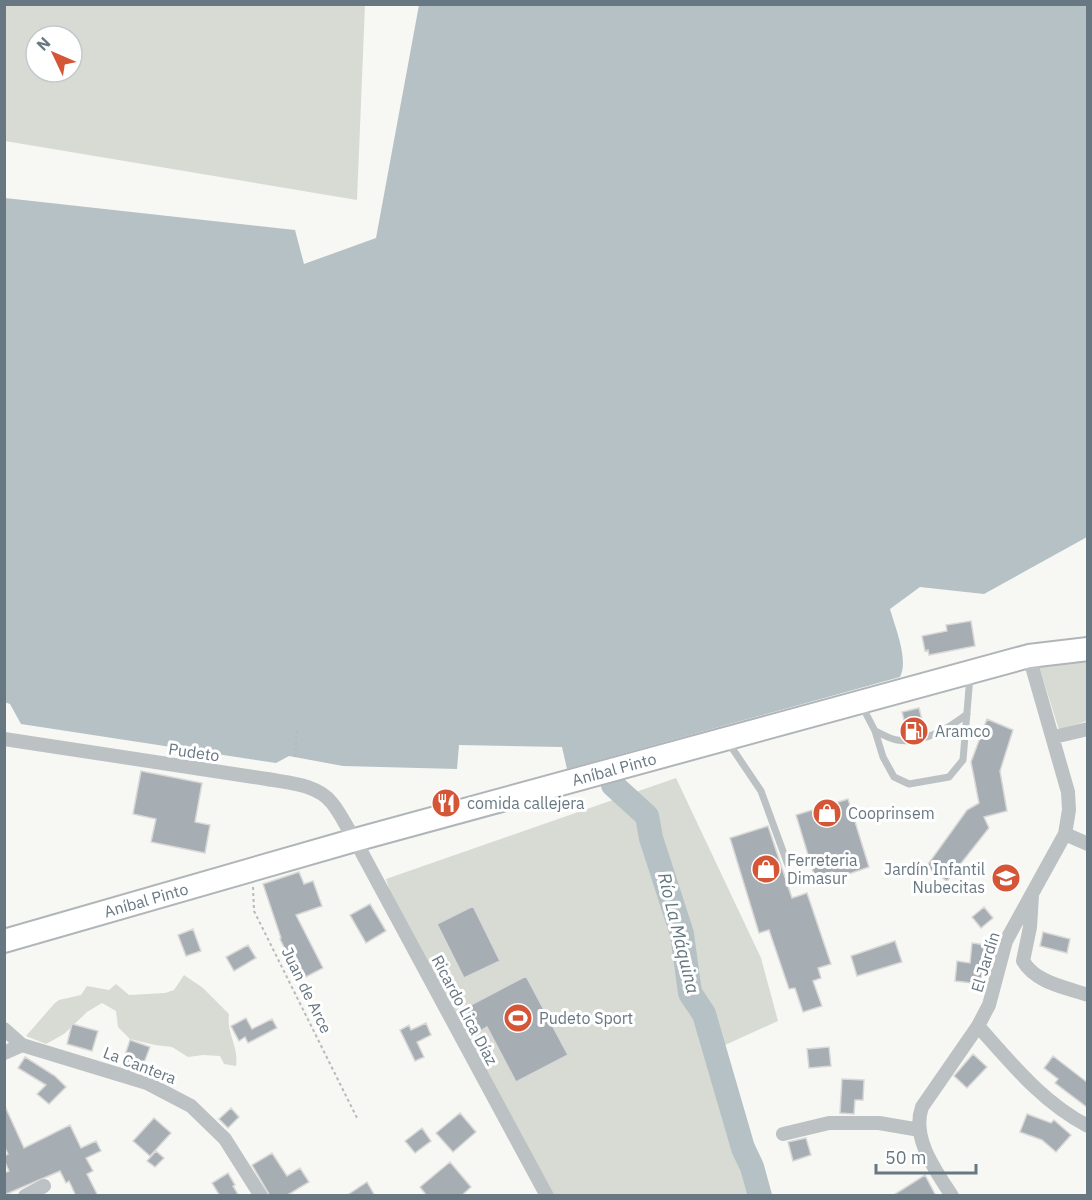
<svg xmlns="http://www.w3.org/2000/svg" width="1092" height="1200" viewBox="0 0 1092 1200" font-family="'IBM Plex Sans',sans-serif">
<rect width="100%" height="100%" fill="#f7f7f4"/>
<path fill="#d7dbd4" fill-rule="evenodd" d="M4 5H365L357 200 5 141ZM36 36H72V72H36Z
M1087 657V721L1059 730 1038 663Z
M676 778 761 958 778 1021 723 1046 768 1195H543L402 929 386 879Z
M184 975 203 988 229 1014C226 1033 239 1046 236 1066L224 1064 220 1056 203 1055 188 1057 172 1047 155 1045 130 1039 118 1027 116 1011 102 1003 87 1012 64 1034 46 1044 26 1036 54 1004 59 1000 81 995 87 986 109 990 116 984 129 995 165 993 174 990Z"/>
<path fill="#b5c1c4" d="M419 5H1087V537L984 594 920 587 890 609C895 627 909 660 900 677L567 769 562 747 459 745 457 769 343 766 289 756 276 763 21 724 10 704 4 702 5 198 295 230 304 264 376 238Z"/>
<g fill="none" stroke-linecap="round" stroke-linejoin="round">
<path stroke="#b5c1c4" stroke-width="24" d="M613 785 647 816 651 838 682 934 690 993 704 1014 743 1148 752 1167 760 1196"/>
</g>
<path fill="#a6adb3" stroke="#d8d8d7" stroke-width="1.5" d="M971 621 975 646 929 655 928 650 925 651 922 636 947 631 946 625Z
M919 708 925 732 908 735 902 712Z
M987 719 1013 730 1000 771 1007 811 984 817 989 828 947 881 926 867 967 810 979 803 971 762Z
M141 771 202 783 195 822 210 825 205 853 151 842 156 819 133 814Z
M848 799 869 867 834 879 832 872 815 878 796 815Z
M768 826 792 898 807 893 831 964 818 968 821 978 813 981 822 1006 803 1012 795 988 789 989 769 930 759 933 730 838Z
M299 872 304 884 313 881 322 906 296 915 323 968 300 980 280 939 281 938 263 884Z
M370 904 386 931 366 943 350 915Z
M473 906 500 961 464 978 437 924Z
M984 907 993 918 981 928 972 917Z
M193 929 201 951 186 956 178 935Z
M1043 932 1070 939 1067 953 1040 946Z
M895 941 902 962 857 976 851 956Z
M972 943 986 945 981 984 955 981 957 961 970 963Z
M248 945 256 958 234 971 226 957Z
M526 976 568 1055 516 1082 487 1027 477 1033 465 1008Z
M246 1018 252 1029 272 1019 277 1028 248 1043 245 1037 239 1041 231 1026Z
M426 1023 431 1035 417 1042 424 1057 415 1061 400 1030 409 1025 411 1030Z
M72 1024 98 1031 92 1051 67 1044Z
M130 1040 150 1047 142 1068 123 1061Z
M829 1047 831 1066 809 1068 807 1049Z
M973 1054 987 1067 967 1088 954 1076Z
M1053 1056 1088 1083V1108L1055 1083 1058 1079 1044 1068Z
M25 1057 55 1076 66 1087 49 1104 37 1094 46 1085 18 1068Z
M842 1079 864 1080 863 1100H855L854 1114 840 1113Z
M4 1104 24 1148 70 1125 81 1148 96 1141 101 1151 86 1158 93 1171 87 1174 98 1196H76L69 1181 66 1183 60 1171 4 1195V1173L9 1171 4 1160V1156L8 1154 4 1146Z
M231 1108 239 1117 228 1128 219 1119Z
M460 1113 476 1132 453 1152 436 1133Z
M1027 1114 1051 1123 1054 1120 1071 1135 1056 1152 1042 1140 1020 1132Z
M154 1118 171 1133 150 1156 133 1141Z
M422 1128 431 1141 415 1153 405 1141Z
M806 1138 811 1155 793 1161 788 1142Z
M156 1151 164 1158 155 1167 147 1161Z
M272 1153 287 1176 300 1168 309 1182 286 1196H270L252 1165Z
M450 1162 471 1187 461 1196H427L420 1187Z
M228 1173 235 1185 233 1186 239 1196H220L212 1183Z
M925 1175 936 1196H892Z
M367 1182 375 1196H346Z"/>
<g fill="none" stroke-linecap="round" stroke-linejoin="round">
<g stroke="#b0b5b9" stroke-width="26">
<path id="primary" d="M4 941 355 840 1029 656 1088 649"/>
</g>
<path stroke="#b7babd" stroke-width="2" stroke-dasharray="3 3" stroke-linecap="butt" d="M295 757 297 727
M253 887 254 911 357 1118"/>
<path stroke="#bcc1c4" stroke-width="7" d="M861 704 875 731 883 757 894 777 909 784 949 777 963 760 970 676
M875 731C882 734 890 739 897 740 923 744 948 729 967 714
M728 742 761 791 788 865"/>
<path stroke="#bcc1c4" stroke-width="14" d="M1054 737 1088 729
M4 739 267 779C288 783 317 784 332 803 341 814 347 828 355 840L547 1196
M1065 834 1088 844
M1032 895 1030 927 1023 961C1036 983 1065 987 1088 995
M978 1026C1011 1063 1043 1103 1088 1126
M4 1029 22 1045 147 1083 191 1106 225 1139 261 1196
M4 1053 22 1045
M783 1134 829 1123H879L920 1130
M25 1196 44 1186
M952 1196C936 1171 911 1138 922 1107L978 1026 989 1005 1006 941 1065 834 1069 810 1068 792 1029 656"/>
<use href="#primary" stroke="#fff" stroke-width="22"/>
</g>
<defs>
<g id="fuel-disc" transform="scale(1.5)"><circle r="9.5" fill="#d45637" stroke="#fff"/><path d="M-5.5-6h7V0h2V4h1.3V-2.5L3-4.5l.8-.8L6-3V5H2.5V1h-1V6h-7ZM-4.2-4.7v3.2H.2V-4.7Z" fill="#fff"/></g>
<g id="restaurant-disc" transform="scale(1.5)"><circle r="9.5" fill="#d45637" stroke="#fff"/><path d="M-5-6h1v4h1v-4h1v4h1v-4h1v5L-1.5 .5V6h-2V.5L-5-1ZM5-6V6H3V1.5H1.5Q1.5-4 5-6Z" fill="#fff"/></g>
<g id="shop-disc" transform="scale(1.5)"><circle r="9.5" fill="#d45637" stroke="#fff"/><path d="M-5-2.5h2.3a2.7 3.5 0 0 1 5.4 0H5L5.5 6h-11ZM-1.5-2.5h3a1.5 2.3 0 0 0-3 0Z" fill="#fff"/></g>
<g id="school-disc" transform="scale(1.5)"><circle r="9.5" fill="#d45637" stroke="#fff"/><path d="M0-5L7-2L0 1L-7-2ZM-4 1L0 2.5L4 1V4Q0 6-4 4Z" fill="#fff"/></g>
<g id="stadium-disc" transform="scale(1.5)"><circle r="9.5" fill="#d45637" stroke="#fff"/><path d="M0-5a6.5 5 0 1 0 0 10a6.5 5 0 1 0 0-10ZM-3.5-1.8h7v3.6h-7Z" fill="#fff"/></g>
</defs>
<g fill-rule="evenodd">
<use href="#fuel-disc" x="914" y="731"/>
<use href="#restaurant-disc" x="446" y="803"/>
<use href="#shop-disc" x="827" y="813"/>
<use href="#shop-disc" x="766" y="869"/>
<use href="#school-disc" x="1006" y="878"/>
<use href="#stadium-disc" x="518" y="1018"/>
</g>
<g text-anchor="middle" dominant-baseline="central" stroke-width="6" stroke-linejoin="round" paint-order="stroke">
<g font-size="16" fill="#687883" stroke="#fff" text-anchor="start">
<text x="935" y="731">Aramco</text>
<text x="467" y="803">comida callejera</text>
<text x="848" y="813">Cooprinsem</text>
<text x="787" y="860">Ferreteria<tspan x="787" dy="18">Dimasur</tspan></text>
<text x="985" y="869" text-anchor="end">Jardín Infantil<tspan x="985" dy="18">Nubecitas</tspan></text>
<text x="539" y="1018">Pudeto Sport</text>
</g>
<g font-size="16" fill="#687883" stroke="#fff">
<text transform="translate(194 752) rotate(8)">Pudeto</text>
<text transform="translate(614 769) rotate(-15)">Aníbal Pinto</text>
<text transform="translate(146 900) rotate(-16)">Aníbal Pinto</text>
<text transform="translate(985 962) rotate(-73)">El Jardín</text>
<text transform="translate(307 990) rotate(64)">Juan de Arce</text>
<text transform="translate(465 1010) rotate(62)">Ricardo Lica Díaz</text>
<text transform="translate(140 1065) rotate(21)">La Cantera</text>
</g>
<g font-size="18" font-style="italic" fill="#64787f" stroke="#fff">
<text transform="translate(679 933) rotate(76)">Río La Máquina</text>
</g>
</g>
<rect width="1092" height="1200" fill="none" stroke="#687883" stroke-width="12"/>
<g transform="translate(54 54) rotate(314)"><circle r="28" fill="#ffffff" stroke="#c3c9cd" stroke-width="1.5"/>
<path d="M0-4.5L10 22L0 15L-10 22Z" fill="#d45637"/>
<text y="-9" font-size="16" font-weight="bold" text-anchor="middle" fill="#687883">N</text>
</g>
<path d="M876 1164v9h100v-9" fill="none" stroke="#687883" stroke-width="3"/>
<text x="885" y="1164" font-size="18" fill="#687883" stroke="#ffffff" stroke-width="4.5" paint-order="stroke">50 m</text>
</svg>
